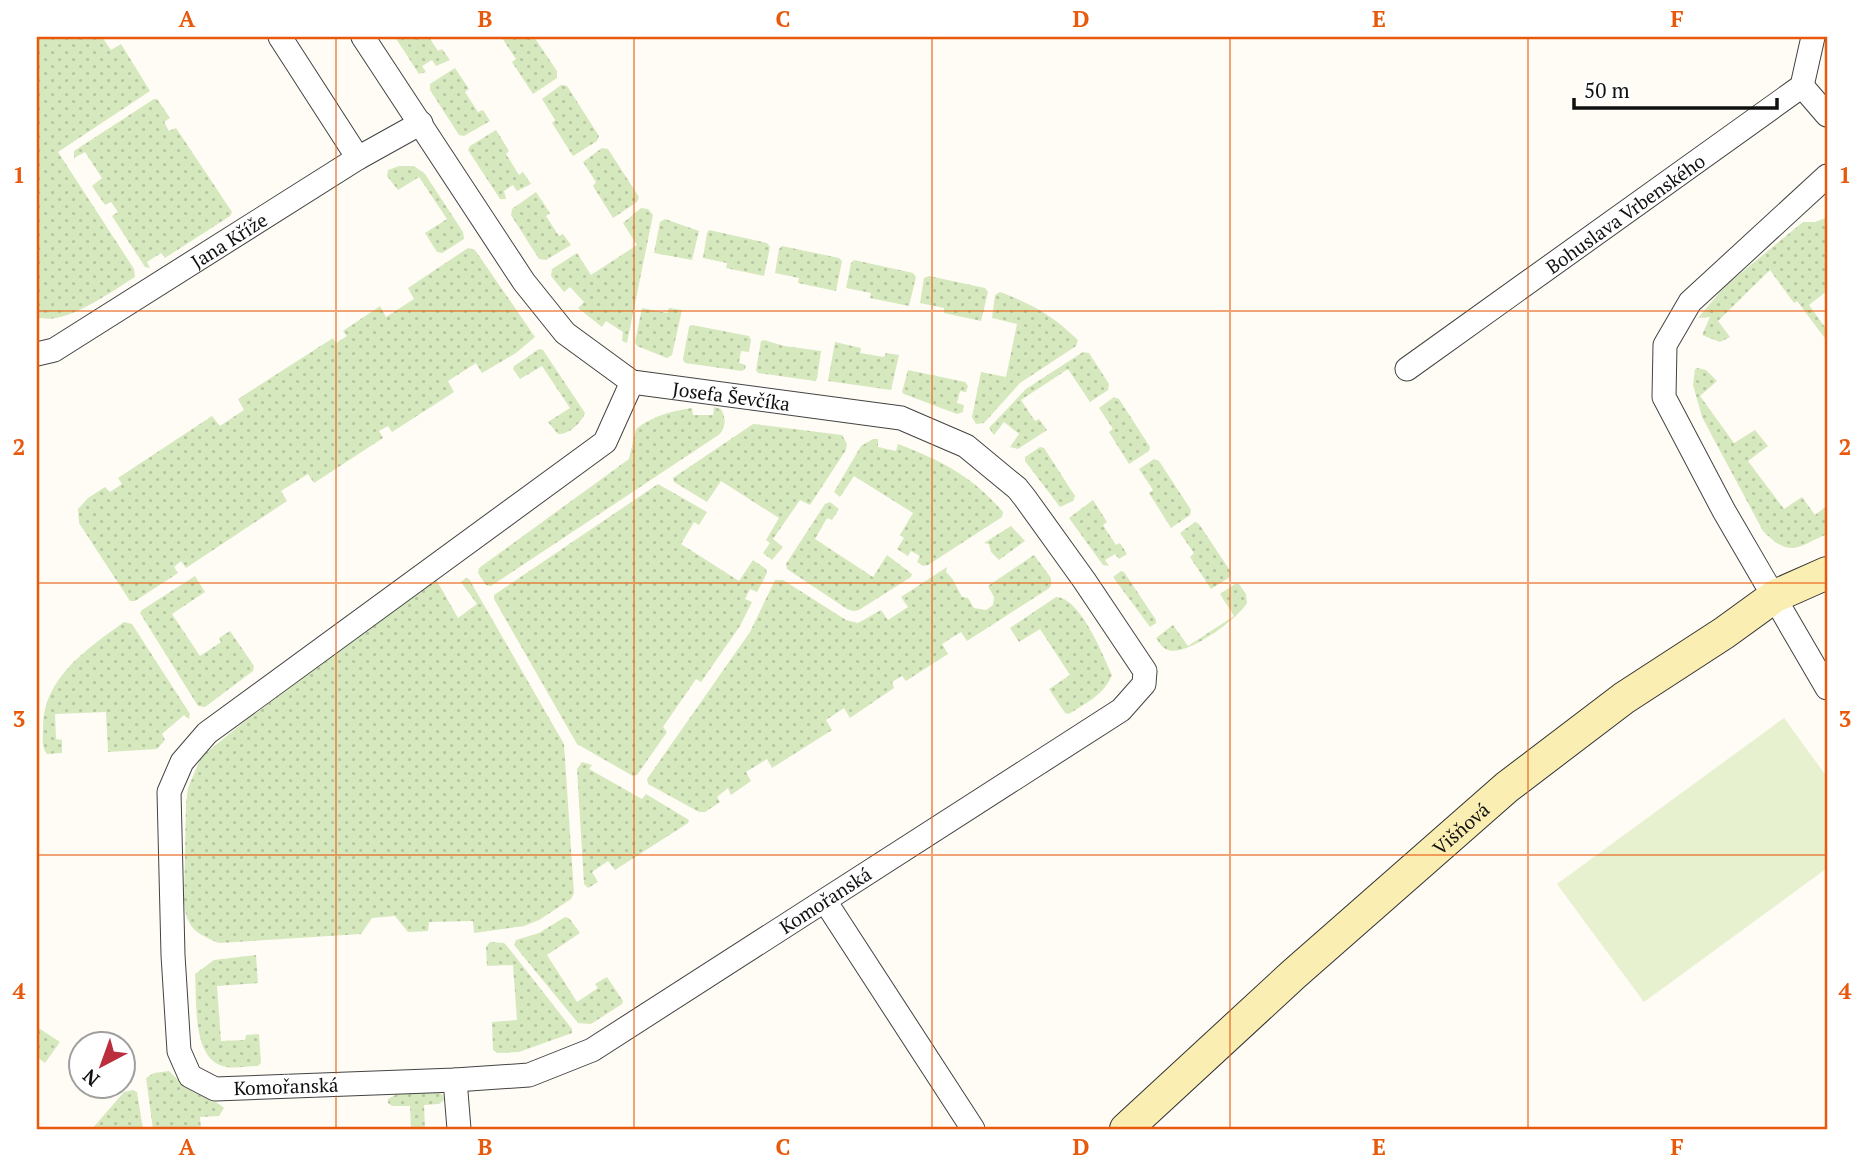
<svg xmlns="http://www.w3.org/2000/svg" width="1864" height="1166" viewBox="0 0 1864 1166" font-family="'PT Serif',serif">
<defs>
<pattern id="grass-dots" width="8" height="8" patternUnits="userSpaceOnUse" patternTransform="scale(1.75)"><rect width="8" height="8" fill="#d6e8be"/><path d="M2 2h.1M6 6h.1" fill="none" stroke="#b7c6a2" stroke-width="1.8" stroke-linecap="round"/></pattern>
</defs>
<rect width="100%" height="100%" fill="#fefcf4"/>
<path fill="url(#grass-dots)" d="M40 37H102L111 50 121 44 150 91 58 152 134 269 135 277C112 291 64 327 37 317V38Z
M395 37H429L438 51 442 49 450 60 436 66 432 60 422 66 426 72 419 74Z
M503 37H534L557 71V78L533 94 512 62 516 59 502 38Z
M455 68 469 89 465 92 478 112 483 110 490 121 464 136 459 135 430 90V84Z
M561 85 567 86 599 136 597 141 573 156 552 123 555 120 542 99Z
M154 99H157L170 118 164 122 169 131 176 128 232 212 230 216 165 258 161 253 147 262 150 268 145 267 112 216 118 212 111 202 105 205 92 186 102 178 85 152 74 158V151Z
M496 130 509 151 506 154 519 175 523 172 531 184 517 191 513 185 504 191 506 199H500L468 150 470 146Z
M602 148 608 149 639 197 637 202 613 218 593 186 596 182 583 162Z
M399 166H414L425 174 463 232 464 239 442 253 437 252 425 233 447 219 419 177 398 190 387 176 388 170Z
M536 192 550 213 546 216 559 236 563 234 571 245 546 260 539 259 511 215 512 209Z
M641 208 648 209 653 215 627 343 622 341 623 332 606 321 602 327 578 308 584 302 570 287 564 292 551 276 552 269 577 253 591 275 637 245 623 223Z
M1827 217V291L1809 305 1827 330V341L1797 301 1794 303 1770 270 1718 321 1730 337 1720 342 1702 335 1710 317 1698 318 1725 286 1803 222H1816Z
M665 219 699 231 692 260 654 253 660 222Z
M709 230 767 243 770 247 764 276 726 268 727 263 703 258 707 233Z
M782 246 839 258 842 261 836 291 798 283 799 278 775 273 779 249Z
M468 248 475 250 535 337 516 353 482 373 476 363 448 381 454 392 392 432 388 426 379 431 383 438 314 483 308 474 281 491 287 501 186 568 181 561 174 567 178 573 135 601H130L79 523 78 509 88 498 105 487 110 492 122 484 118 478 212 416 220 426 244 410 238 399 333 338 336 343 347 336 343 331 380 306 386 317 414 299 408 288Z
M854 260 913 273 916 277 909 306 870 298 871 293 846 288 851 263Z
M929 276 985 288 988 292 981 321 944 313V308L920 303 924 278Z
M1000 292C1034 305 1052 315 1078 340L1076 346 1020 383 984 423 976 424 972 417 981 372 1006 377 1017 324 992 318 995 295Z
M642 308 667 313 669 308 682 310 672 355 667 358 637 346 635 342Z
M692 325 749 336 751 340 749 352 741 351 739 363 746 365 745 369 742 371 685 363 683 359 689 327Z
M764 340 784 346 821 351 817 379 815 381 758 373 756 370 761 341Z
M835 342 861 348 860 353 884 357 886 353 899 355 891 390 828 381Z
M539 349 543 350 585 413C582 422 569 435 558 434L548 422 570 408 542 366 520 379 513 369 514 366Z
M1083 352 1089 353 1109 384 1108 390 1090 402 1068 369 1021 400 1035 421 1039 419 1047 430 1018 449 1010 447 1019 434 1004 422 994 435 989 428 1026 389Z
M1698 368 1706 370 1717 381 1700 396 1734 443 1755 430 1768 446 1748 461 1784 509 1802 497 1815 515 1827 506V534C1797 547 1791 559 1763 531L1702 417 1693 385 1695 369Z
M908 370 965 382 968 386 966 392 960 391 957 403 964 405 963 412 957 414 904 394 902 392Z
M1114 397 1119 399 1150 447 1149 451 1129 464 1109 432 1113 429 1099 408Z
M714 407 721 409C726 418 726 426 720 434L491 586 486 585 478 573 479 568 629 459 636 429C652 416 672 411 692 408L693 415H713Z
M753 424 842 435 847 444 846 450 810 505 800 500 773 539 783 547 772 560 763 553 770 543 766 540 779 518 721 481 707 502 674 482 673 478Z
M873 439H878V447L896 451 898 444C942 461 972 476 1003 512L1002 517 928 565 923 566 917 562 920 556 911 551 908 556 897 549 904 538 900 535 913 513 854 476 840 497 834 492 861 446Z
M1040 447 1044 448 1075 496 1073 501 1060 507 1025 461V457Z
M1154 459 1159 461 1191 510 1190 515 1171 528 1149 493 1153 490 1139 469Z
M658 484 707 512 699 525 694 522 681 544 739 581 753 560 766 569 767 573 757 592 750 589 745 599 752 602 740 626 701 682 696 679 663 727 667 732 637 775 633 776 577 744 494 599V595Z
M1093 500 1107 522 1103 525 1116 545 1120 543 1127 554 1119 559 1115 554 1105 560 1109 566 1103 565 1069 518Z
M830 502 839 509 832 520 827 518 815 539 873 577 887 555 912 574 911 577 859 610 853 611 847 609 787 569 786 564 825 504Z
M1195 522 1199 524 1231 572 1230 577 1211 589 1190 557 1194 553 1180 533Z
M1011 526 1025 541 999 560 991 552 989 544 984 543Z
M1034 555 1051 578V586L1048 589 967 641 961 632 942 644 948 654 906 681 902 676 892 682 894 688 850 718 844 708 826 720 832 730 772 768 767 759 746 772 751 781 731 795 728 788 717 797 720 802 705 812H699L648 784 647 779 750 632 775 580H783L846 620 858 623 881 610 888 620 908 607 901 597 947 567 946 572 952 578 962 597 968 598 974 608 986 610 993 605 994 597 988 586Z
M1121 571 1124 572 1156 620V623L1150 627 1113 577Z
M195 576 205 592 172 614 200 656 221 642 219 638 230 631 254 666 253 671 205 707 198 706 140 613 142 610Z
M466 578 469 579 564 744 574 893 571 899 539 920 524 926 474 933 473 921 429 922 428 931 408 932 395 916 372 918 361 934 219 943C195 933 186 928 184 900L186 804 188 788 201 757 244 722 429 581H437L458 618 477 604 461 582Z
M1235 584H1239L1246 594 1247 603C1238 619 1186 657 1168 650 1162 648 1159 642 1156 638L1173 625 1188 646 1234 616 1220 594Z
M1056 597C1080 597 1103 655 1112 675 1104 695 1086 703 1069 714L1065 713 1049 689 1070 675 1040 629 1019 642 1010 628Z
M124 622 132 624 190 714 189 719 184 715 162 734 165 740 157 749 108 752 106 712 55 714 56 739 62 740V753L47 754C41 747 43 737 43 728 42 679 88 648 124 622Z
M582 762 592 765 589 769 642 799 646 794 689 820 688 823 615 870 608 861 592 872 598 882 588 888 584 884 577 769Z
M565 917 569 918 580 933 547 955 577 1002 598 988 595 984 607 977 623 1001 622 1004 591 1024 578 1023 514 945 516 940 539 933Z
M490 942 504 943 507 946 572 1029V1033L519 1052 497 1053 493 1050 492 1022 517 1020 513 965 487 966 486 947Z
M256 955 258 983 217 986 221 1041 245 1040 246 1035 259 1034 261 1063 258 1066C247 1066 231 1070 220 1065 192 1054 197 999 195 974L214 960Z
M37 1027 60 1042 45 1063 37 1057Z
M169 1071C176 1078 184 1086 192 1091 203 1098 216 1100 224 1108L219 1116 200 1117 201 1129H153L146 1078 154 1073Z
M133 1090 137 1092 143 1129H92L124 1092Z
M438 1092 443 1095 444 1100 439 1104 424 1105 425 1129H411L410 1106H392L388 1103V1099L397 1094Z"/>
<path fill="#e7f0cf" d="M1784 718 1827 777V868L1644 1002 1557 884Z"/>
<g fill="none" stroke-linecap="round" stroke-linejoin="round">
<g stroke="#434343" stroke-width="25">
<g id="street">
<path d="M280 37 358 158"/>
<path id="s1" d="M363 37 524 282 565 333 632 382 901 418 966 446 1017 488 1025 498 1084 580 1145 671 1144 684 1121 710 592 1050 529 1075 455 1080 215 1089 190 1076 179 1051 173 955 169 792 182 762 207 733 605 442 632 382"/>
<path d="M1802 86 1827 115"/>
<path d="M1827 176 1690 302 1665 345 1664 397 1724 511 1827 688"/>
<path id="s2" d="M37 354 54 350 358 158 421 123"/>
<path id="s3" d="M1407 369 1802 86 1813 37"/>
<path d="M825 901 973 1129"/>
<path d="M455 1080 459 1129"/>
</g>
</g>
<g stroke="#323232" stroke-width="34">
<g id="secondary">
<path id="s4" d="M1126 1129 1294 974 1507 787 1624 698 1724 633 1775 596 1827 573"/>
</g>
</g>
<use href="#street" stroke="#fff" stroke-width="23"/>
<use href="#secondary" stroke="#fbeeb2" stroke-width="32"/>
</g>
<path fill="none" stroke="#e8590c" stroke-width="2" stroke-opacity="0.55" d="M336 37V1129M634 37V1129M932 37V1129M1230 37V1129M1528 37V1129M37 311H1827M37 583H1827M37 855H1827"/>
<g text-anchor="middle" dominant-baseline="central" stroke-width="7" stroke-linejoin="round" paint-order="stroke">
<g font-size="19" fill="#101010" stroke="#fff">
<text stroke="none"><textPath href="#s3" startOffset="268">Bohuslava Vrbenského</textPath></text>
<text stroke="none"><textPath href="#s2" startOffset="224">Jana Kříže</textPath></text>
<text stroke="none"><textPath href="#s1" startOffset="542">Josefa Ševčíka</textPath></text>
<text stroke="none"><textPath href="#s4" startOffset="450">Višňová</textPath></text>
<text transform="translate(825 900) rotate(-33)">Komořanská</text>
<text transform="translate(286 1086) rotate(-2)">Komořanská</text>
</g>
</g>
<rect width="1864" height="1166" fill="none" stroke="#ffffff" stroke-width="77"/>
<g transform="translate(102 1065) rotate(221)"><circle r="33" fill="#ffffff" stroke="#9f9f9f" stroke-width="2"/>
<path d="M0-5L12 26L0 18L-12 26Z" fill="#ba2e3d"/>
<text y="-10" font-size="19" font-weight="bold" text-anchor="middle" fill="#101010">N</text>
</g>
<path d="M1574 98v10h203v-10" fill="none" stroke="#101010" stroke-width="3.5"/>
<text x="1584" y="98" font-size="21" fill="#101010" stroke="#ffffff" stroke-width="5" paint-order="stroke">50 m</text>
<rect x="38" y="38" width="1788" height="1090" fill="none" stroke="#e8590c" stroke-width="2.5"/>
<g font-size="23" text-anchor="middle" font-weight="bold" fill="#e8590c">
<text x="187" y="27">A</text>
<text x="485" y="27">B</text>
<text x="783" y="27">C</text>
<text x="1081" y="27">D</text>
<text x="1379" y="27">E</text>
<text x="1677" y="27">F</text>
<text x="19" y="183">1</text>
<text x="1845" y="183">1</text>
<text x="19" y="455">2</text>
<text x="1845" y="455">2</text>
<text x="19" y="727">3</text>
<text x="1845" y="727">3</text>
<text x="19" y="999">4</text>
<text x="1845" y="999">4</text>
<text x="187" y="1155">A</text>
<text x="485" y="1155">B</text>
<text x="783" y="1155">C</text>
<text x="1081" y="1155">D</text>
<text x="1379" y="1155">E</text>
<text x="1677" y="1155">F</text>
</g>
</svg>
